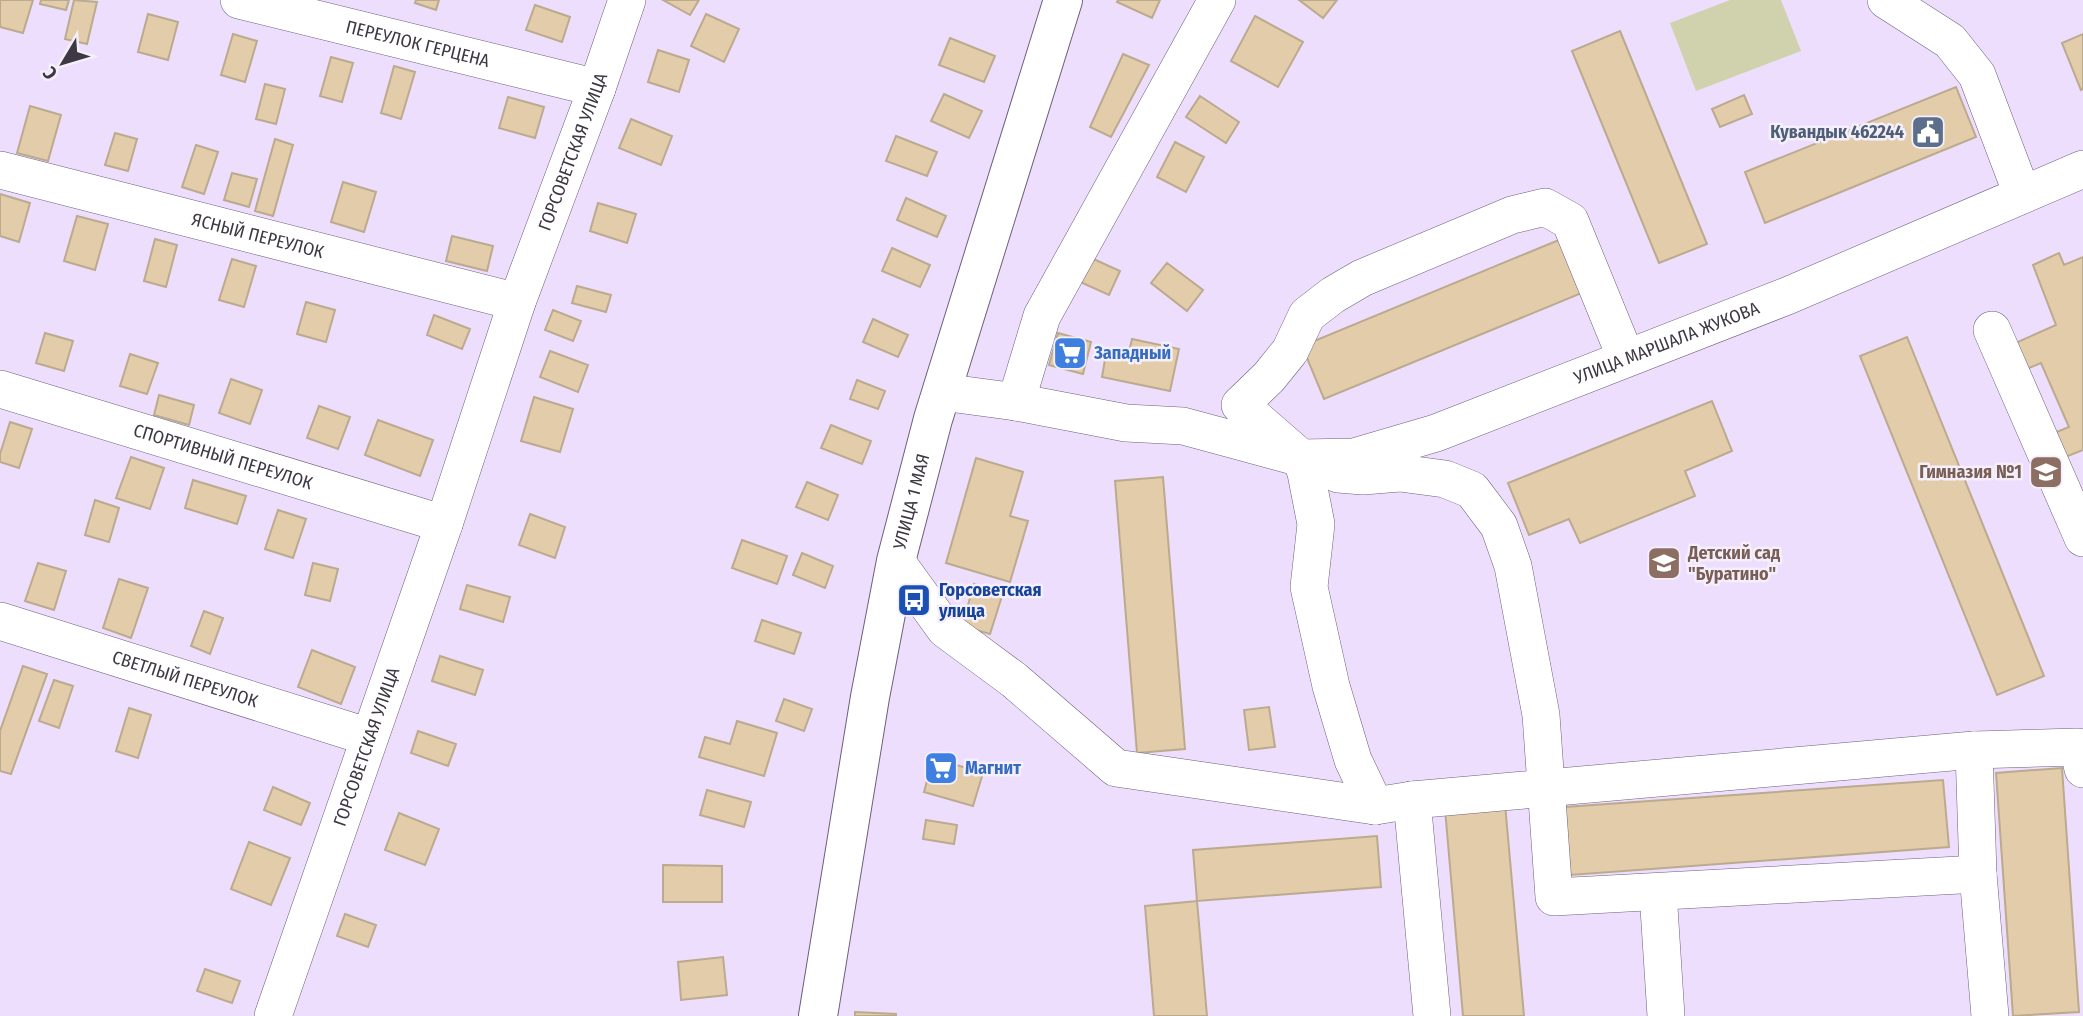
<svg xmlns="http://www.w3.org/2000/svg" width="2083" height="1016" viewBox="0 0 2083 1016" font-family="'Fira Sans Condensed',sans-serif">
<rect width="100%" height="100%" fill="#eddefd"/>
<path fill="#cfd2ac" d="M1730 0H1781L1801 51 1696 91 1670 23Z"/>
<path fill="#e2ccaa" stroke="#bbaa8e" stroke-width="2" d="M0 0H33L23 33 0 27Z
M41 0H69L66 10 40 4Z
M74 0 97 2 87 44 65 39Z
M416 0H439L436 10 415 3Z
M663 0H699L690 15Z
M1118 0H1160L1152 18 1117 2Z
M1299 0H1337L1323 18Z
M535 5 570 17 562 42 526 30Z
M148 14 178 22 168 60 138 52Z
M706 14 739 29 724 62 691 46Z
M1255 16 1303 42 1278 87 1231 61Z
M1620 31 1707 244 1659 263 1572 51Z
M233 34 257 41 245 82 221 75Z
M2083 34V89L2081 90 2062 43Z
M950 38 995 56 984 82 939 65Z
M658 50 689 60 679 92 648 82Z
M1123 54 1149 65 1111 137 1090 127Z
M331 57 353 63 342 102 320 96Z
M394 66 415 72 401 119 381 113Z
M265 84 285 89 276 124 256 119Z
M1956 87 1976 137 1765 223 1745 172Z
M944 94 982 111 969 138 931 121Z
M1744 95 1752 114 1720 127 1712 109Z
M1200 96 1239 122 1226 143 1186 117Z
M508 97 544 107 535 138 499 128Z
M30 106 61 115 48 161 17 153Z
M631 119 672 136 661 165 619 148Z
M115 133 137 139 128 171 105 165Z
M896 136 937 152 927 176 886 161Z
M275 139 293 145 273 216 255 211Z
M1175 142 1204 157 1186 192 1157 177Z
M196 145 218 152 204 194 182 187Z
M232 173 257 179 249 207 224 200Z
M343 182 376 192 364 232 331 222Z
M0 194 30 203 19 242 0 236Z
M906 198 946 216 937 237 897 220Z
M598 203 636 214 627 243 590 231Z
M77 216 108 224 95 270 64 261Z
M452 236 493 246 487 271 446 261Z
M1566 237 1589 290 1324 399 1302 346Z
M155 239 177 245 166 287 144 281Z
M892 248 930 265 920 287 882 271Z
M2059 253 2064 265 2083 257V450L2058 460 2049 435 2069 427 2041 363 2022 371 2011 345 2056 325 2033 265Z
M1089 257 1120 271 1109 295 1078 281Z
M232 259 256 266 244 307 219 300Z
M1167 263 1203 290 1187 311 1151 283Z
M577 286 611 295 606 312 572 303Z
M306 302 335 310 326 342 297 334Z
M553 310 581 321 573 341 545 330Z
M434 315 470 329 462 349 427 335Z
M873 319 908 335 898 357 863 342Z
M45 333 73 341 64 371 36 363Z
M1058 333 1091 342 1083 374 1049 365Z
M1907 337 2044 676 1997 695 1860 356Z
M1132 339 1179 349 1170 391 1102 377 1107 348 1129 352Z
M550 351 588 365 578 392 540 377Z
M130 354 158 363 147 394 120 386Z
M231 379 262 390 250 424 219 413Z
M857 380 885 391 878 409 850 399Z
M159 395 194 405 189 425 154 415Z
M534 397 573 409 560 452 521 441Z
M1712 401 1732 451 1685 471 1695 496 1580 543 1569 519 1529 535 1508 483Z
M319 406 350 417 338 449 307 438Z
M378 420 433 440 420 476 365 455Z
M10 422 32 429 19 468 0 462V454Z
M831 425 871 441 862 464 821 448Z
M131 457 164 468 150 509 116 498Z
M976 458 1023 472 1010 516 1028 521 1010 582 946 563Z
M1163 477 1185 749 1137 753 1115 481Z
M193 480 246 496 237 524 185 508Z
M807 482 838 495 828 520 796 507Z
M95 500 119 508 109 542 85 535Z
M278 510 306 519 293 558 265 549Z
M530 514 565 527 555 558 519 545Z
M742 540 787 556 777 584 732 568Z
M802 553 833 566 825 588 793 575Z
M38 563 66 571 54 610 25 601Z
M313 563 338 569 330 601 305 595Z
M119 579 148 588 131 638 103 628Z
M974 584 1003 593 990 634 962 626Z
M467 585 510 597 503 622 460 609Z
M204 611 223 618 210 654 191 646Z
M762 620 801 633 794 654 755 641Z
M312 650 355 667 341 704 298 687Z
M440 656 483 670 475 695 432 681Z
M23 666 47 674 11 774 0 771V731Z
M54 680 73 686 59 728 39 721Z
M784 699 812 709 804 731 776 721Z
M1269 707 1275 747 1249 750 1244 710Z
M129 708 151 715 138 758 116 751Z
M737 721 777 733 764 776 699 757 705 737 730 744Z
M418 731 456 744 448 766 411 753Z
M933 758 983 773 973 806 924 792Z
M2062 768 2079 1012 2013 1016 1996 773Z
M1943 780 1949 847 1570 875 1565 807Z
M273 787 310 803 301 825 264 810Z
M707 790 751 802 744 827 700 815Z
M1505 804 1524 1016H1463L1445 809Z
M399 813 439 829 425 865 385 850Z
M926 820 957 825 954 844 923 839Z
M1377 836 1381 887 1197 901 1193 850Z
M249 842 290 858 271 905 231 889Z
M663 865 722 866V902H663Z
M1197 901 1207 1016H1154L1145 906Z
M345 914 376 925 368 947 337 936Z
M723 957 727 995 681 1000 678 962Z
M205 969 240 981 232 1003 197 991Z
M855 1012 896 1014V1016H855Z"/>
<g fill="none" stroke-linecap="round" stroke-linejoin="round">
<g stroke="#6d607b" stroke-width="38">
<g id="minor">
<path id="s1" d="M239 0 597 88"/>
<path d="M1886 0 1950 41 1977 75 2022 194"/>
<path id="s2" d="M0 170 517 302"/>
<path d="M1992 330 2083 538"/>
<path d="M1626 358 1570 221 1545 207 1512 215 1362 278 1333 295 1307 315 1290 351 1269 377 1240 405 1301 458 1306 473 1316 524 1309 587 1331 686 1353 760 1375 806 1412 800 1974 750 2078 747 2083 769"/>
<path id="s3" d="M0 389 444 524"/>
<path id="s4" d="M942 392 1016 402 1126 423 1183 426 1301 458 1354 457 1436 433 1787 296 2083 169"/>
<path d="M1016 402 1042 316 1217 0"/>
<path d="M1338 474 1363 476 1400 473 1445 479 1472 490 1499 526 1513 566 1541 715 1554 897 1978 874"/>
<path d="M896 561 945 629 1014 680 1116 768 1375 806"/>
<path id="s5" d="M0 621 369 737"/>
<path d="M1974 750 1978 874 1990 1016"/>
<path d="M1412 800 1432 1016"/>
<path d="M1658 892 1666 1016"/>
<path id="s6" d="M273 1016 444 524 517 302 597 88 627 0"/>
</g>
</g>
<g stroke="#6d607b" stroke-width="40">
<g id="major">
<path id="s7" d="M818 1016 870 697 896 561 933 419 1063 0"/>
</g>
</g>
<use href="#minor" stroke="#fff" stroke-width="37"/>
<use href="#major" stroke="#fff" stroke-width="38"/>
</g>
<defs>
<g id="civic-square" transform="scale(1.75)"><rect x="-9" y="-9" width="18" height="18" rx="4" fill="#5c6f8a" stroke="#f5effc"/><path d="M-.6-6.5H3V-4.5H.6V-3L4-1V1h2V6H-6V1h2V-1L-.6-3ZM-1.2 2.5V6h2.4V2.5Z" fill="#fff"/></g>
<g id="supermarket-square" transform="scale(1.75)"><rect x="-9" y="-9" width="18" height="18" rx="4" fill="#3f7fe0" stroke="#f5effc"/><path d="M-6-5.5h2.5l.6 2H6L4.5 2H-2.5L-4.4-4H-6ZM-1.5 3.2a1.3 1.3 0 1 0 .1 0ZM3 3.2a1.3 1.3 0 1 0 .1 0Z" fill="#fff"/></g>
<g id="school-square" transform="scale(1.75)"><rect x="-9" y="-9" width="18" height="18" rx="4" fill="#8d6e63" stroke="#f5effc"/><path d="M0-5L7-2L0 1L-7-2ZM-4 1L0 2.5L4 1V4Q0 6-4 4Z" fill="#fff"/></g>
<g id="bus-square" transform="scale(1.75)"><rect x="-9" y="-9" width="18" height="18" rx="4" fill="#1a4fb4" stroke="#f5effc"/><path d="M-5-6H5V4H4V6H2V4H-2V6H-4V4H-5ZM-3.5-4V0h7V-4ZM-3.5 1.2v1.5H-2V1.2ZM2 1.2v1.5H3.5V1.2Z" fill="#fff"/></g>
</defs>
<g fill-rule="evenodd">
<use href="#civic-square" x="1928" y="132"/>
<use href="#supermarket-square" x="1070" y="353"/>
<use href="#school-square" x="2046" y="472"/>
<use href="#school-square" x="1664" y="563"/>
<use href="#bus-square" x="914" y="600"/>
<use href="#supermarket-square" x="941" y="768"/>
</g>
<g text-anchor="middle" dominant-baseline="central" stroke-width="5" stroke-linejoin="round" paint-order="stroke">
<g font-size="18" fill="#3e3844" stroke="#f5effc">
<text stroke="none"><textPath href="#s1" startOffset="184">ПЕРЕУЛОК ГЕРЦЕНА</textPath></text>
<text stroke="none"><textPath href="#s6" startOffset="915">ГОРСОВЕТСКАЯ УЛИЦА</textPath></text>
<text stroke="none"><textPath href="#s2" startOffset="266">ЯСНЫЙ ПЕРЕУЛОК</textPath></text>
<text stroke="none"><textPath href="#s4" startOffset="752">УЛИЦА МАРШАЛА ЖУКОВА</textPath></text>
<text stroke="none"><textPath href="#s3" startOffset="233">СПОРТИВНЫЙ ПЕРЕУЛОК</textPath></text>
<text stroke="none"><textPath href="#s7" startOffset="523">УЛИЦА 1 МАЯ</textPath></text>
<text stroke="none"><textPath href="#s5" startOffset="194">СВЕТЛЫЙ ПЕРЕУЛОК</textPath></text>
<text stroke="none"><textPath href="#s6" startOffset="285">ГОРСОВЕТСКАЯ УЛИЦА</textPath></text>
</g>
<g font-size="18" font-weight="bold" fill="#4e5e75" stroke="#f5effc" text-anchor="end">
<text x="1904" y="132">Кувандык 462244</text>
</g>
<g font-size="18" font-weight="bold" fill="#366cbe" stroke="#f5effc" text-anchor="start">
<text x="1094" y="353">Западный</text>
<text x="965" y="768">Магнит</text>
</g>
<g font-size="18" font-weight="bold" fill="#785e54" stroke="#f5effc" text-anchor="end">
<text x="2022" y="472">Гимназия №1</text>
<text x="1688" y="553" text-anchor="start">Детский сад<tspan x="1688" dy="21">"Буратино"</tspan></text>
</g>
<g font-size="18" font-weight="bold" fill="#164399" stroke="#f5effc" text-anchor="start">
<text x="939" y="590">Горсоветская<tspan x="939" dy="21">улица</tspan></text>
</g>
</g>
<g transform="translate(63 63) rotate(232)" stroke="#f5effc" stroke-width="5" paint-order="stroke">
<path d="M0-5L12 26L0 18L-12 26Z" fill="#3e3844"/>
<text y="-10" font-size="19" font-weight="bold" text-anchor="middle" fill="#3e3844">С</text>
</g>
</svg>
